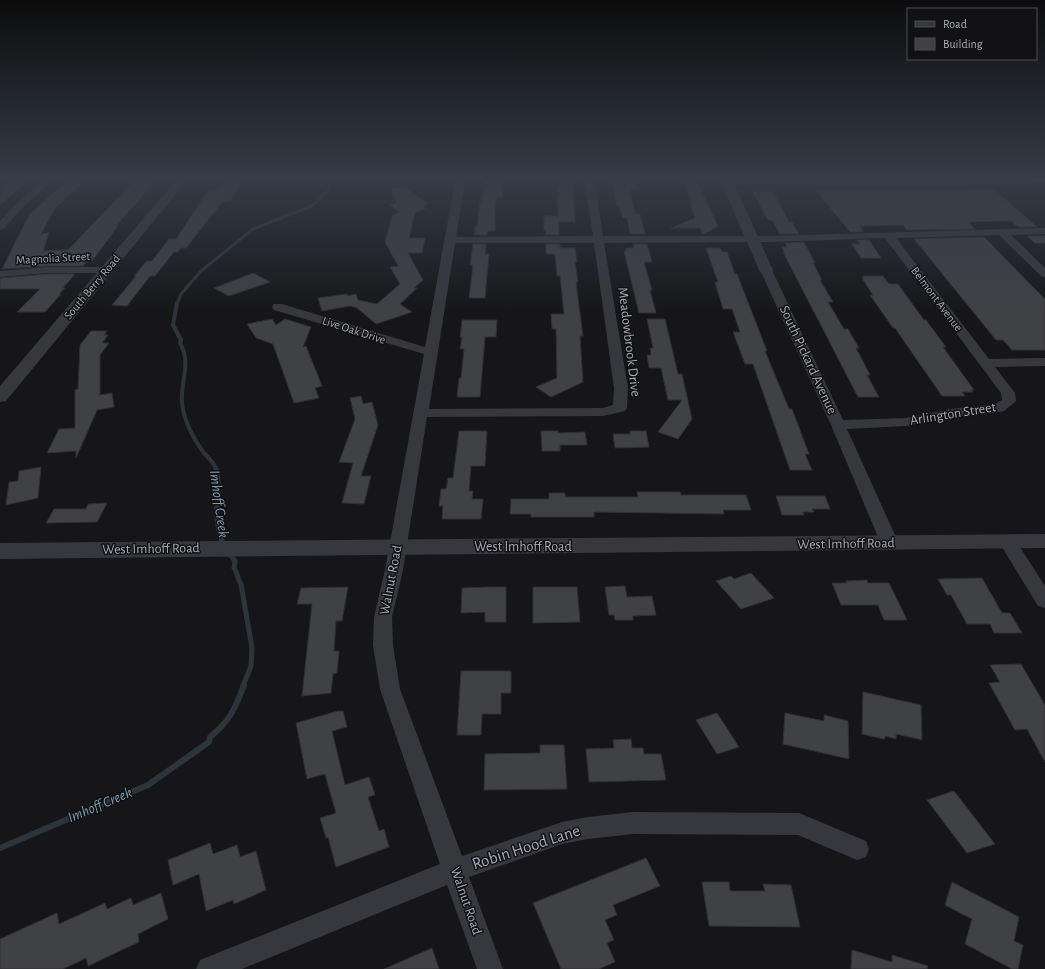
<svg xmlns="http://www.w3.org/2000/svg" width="1045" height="969" viewBox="0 0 1045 969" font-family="'Alegreya Sans',sans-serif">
<rect width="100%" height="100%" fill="#161618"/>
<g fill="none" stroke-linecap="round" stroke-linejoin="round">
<path stroke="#2c353c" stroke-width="3" d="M177 304 181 294 201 271 253 229 312 206 329 190 332 177"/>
<path stroke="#2c353c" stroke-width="4" d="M177 303 173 325 181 340 180 343C192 363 180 382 182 403 184 421 193 438 204 453 209 458 214 463 217 470"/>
<path stroke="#2c353c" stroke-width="5" d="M216 469C220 481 217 491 217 503 216 518 218 533 224 546
M228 552 235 561 234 568C238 573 237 578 241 584L252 648 251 666 243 686"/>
<path stroke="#2c353c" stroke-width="6" d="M0 848 148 785 209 742 210 737C230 721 235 709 244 685"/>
</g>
<path fill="#404145" stroke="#303034" d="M71 177H89L55 208 41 234 49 233 43 251 68 250 138 177H159L116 226H118L92 261H87L83 266H47L2 269 29 215Z
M227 177H245L230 201H223L186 248H180L178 252H174L155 276H150L127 306 112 305 136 276H134L147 261H152L169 239H176L209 189H219Z
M485 177H503L502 197H497L495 205V231H488L487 235H474L475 226H477L480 202H481L482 194H484Z
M610 178H634L637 189H630L635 214H640L645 234H630L627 218H623L619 206H617Z
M559 181H572L575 222H559V235H546V230H544V216H558L557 196H558L557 186H559Z
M684 181H697L718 226 704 234H702L700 228H671L695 218 690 203H692L691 199Z
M6 183H26L0 205V187Z
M405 187 428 204 424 206 426 208 415 213 409 238H425L422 253H408L423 280 414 288H417L400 304 412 312 376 324 357 308 350 306 322 311 318 298 347 294 348 296 356 294 358 300 377 304 400 284 390 267 398 266 385 242 392 216 399 212 390 205 397 203 391 189Z
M994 189 1037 227H1018L1011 221H1001L968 222 975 229 907 230 903 225 861 226H860L863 232H850L816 190Z
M752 191H773L789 222H792L799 234H780L772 220H768Z
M1027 236H1045V243H1035Z
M984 237 1045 299V350H1012L1003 340H996L914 239Z
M857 240H869L881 258H861L852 244H860Z
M804 242 815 263H813L822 280H820L833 302H828L844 329H848L859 348H856L870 375H867L879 397H858L783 252H784L782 247H787L785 243Z
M473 244H486L485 254H489L485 298H469L473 265H470Z
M546 244H560V248H575L577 262H575L578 282H576L583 336H580L583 382 551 397 536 387 557 378 556 329H552L551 314H564L560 276H557L555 254H546Z
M633 244H647L652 262H644L652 290H650L656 313H639L624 251H626V248H634Z
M706 248H720L722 252H727L735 274H737L767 351H765L789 409H792L809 454H805L812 470H790L753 364H745L733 332H740L732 309H723L715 282H718Z
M253 273 270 282 229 296 214 288Z
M47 274H75L63 288H65L59 294H61L45 312H17L40 289H0V278Z
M863 276H883L889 284H898L924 320H926L946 347H943L974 390H971L973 392H962L965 396H942L895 328H893L870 295H873L862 278H864Z
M272 319 276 325 285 319 311 327 303 347 306 346 322 386 315 388 319 398 294 403 273 344 256 338 247 324Z
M647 319H665L678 374H682L692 419 678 439 658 432 682 400H668L661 368H649L647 355H651L650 348H653Z
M462 320H497L496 337H485L480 397H457L459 378H461L464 349H460L462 337H460Z
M91 331H107L104 335H108L102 343H109L100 355V395L112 393 114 407 97 410 76 458V451L47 453 59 429 75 428V390L78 389 80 345Z
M361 396 363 404 372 402 378 425 361 476H371L364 504 342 503 353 463 339 462 355 419 350 398Z
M459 431H487L485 466H471L469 491H473L472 499H483L481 519H442L443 506H439L441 489H446L448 478H453Z
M541 431H558V433L585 432 587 445H560V451H542Z
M630 431H646L649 447 615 448 613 434H630Z
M41 467 38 498 6 505 9 482 18 481 19 471Z
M637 492H680L681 495H746L751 510H723L724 514 594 512V517H531V514H510L511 499H549V493H565V497H638Z
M776 496H825L830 509H812L814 512H803L804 515H782Z
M107 503 97 522 46 523 54 509H86L88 504Z
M751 573 774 598 741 609 716 581 731 576 734 579Z
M982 578 1002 613H1010L1022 633H994L990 624H967L951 595H947L938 579Z
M867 580 868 583H889L907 620H884L878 605H841L832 583H847L846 581Z
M625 586 627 597 652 596 656 615 633 616V620H615L614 615H609L605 587Z
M348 587 342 621H336L334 651H339L337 673 333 674 331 693 302 696 312 604H297L301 588Z
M490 587H506V622H485V612L461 613 462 588Z
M533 587H577L580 622 533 623Z
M1021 664 1045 705V762L1027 729 1015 730 989 683 1000 682 990 665Z
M461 671H511V693H501V714H482L481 735H457Z
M863 692 921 705 922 740 896 734V739L886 736 884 739 862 734Z
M338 711H343L347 727 332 731 345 785 369 777 375 795 368 797 379 831 384 829 389 847 336 867 328 837 326 838 320 818 336 813 325 774 307 779 296 723Z
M717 713 739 747 717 754 696 720Z
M785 713 824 721V715L848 721 849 759 783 744Z
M631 739 632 748H643L644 754H661L666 780 589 782 586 749 614 748 613 740Z
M540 745H564L567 789 484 790 485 754 540 753Z
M954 791 995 844 967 853 927 800Z
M210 843 213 854 237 845 240 857 256 851 266 890 234 904 233 900 206 911 199 874 173 885 168 860Z
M646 858 660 886 613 905 617 915 605 920 614 940 607 943 615 962 599 969H561L533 903Z
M702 882H729L730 891H765L763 884 791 885 800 927 709 926Z
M952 882 1019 917 1014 941 1023 945 1018 969H1012L965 944 972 919 945 905Z
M161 893 168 919 138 934 139 942 88 966 86 958 63 969H0V939L57 913 59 924 105 903 107 909 131 898 133 905Z
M432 948 439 969H384Z
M852 950 892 962V955L928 966 927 969H851Z"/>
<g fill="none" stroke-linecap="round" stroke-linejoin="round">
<path fill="#37383d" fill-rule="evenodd" d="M46 177H56L19 211 4 229 0 230V221L13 207Z
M453 177H463L464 187 456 237 593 236 584 177H594L603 236H769L1045 228V234L1011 235 1045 268V277L1041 276 999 235 896 238 989 359 1045 358V366L995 367 1015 393 1016 401 1004 411 999 412 951 417 906 426 847 429 899 544 896 548 890 550 884 548 881 544 831 425 760 270 766 267 772 270 843 420 906 418 951 409 995 404 1002 400 1001 393 885 238 769 242 604 243 628 388 627 408 625 411 603 416 427 417 403 570 392 617 393 645 400 689 462 856 562 822 588 817 633 812 799 813 866 841 869 849 866 857 857 860 798 835 633 834 588 839 562 844 469 877 503 969H477L447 885 242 969H196L200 960 440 864 380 689 373 645 374 617 385 570 424 354 274 310 272 307 274 304H282L425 347 454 187ZM455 243H594L614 388 613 405 603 408 429 409Z
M1045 177V183L727 185 722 182 727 179Z
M47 267H107L113 270 107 273H47L0 277V271Z
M1008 536 1014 538 1045 586V608L1038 606 999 542 1002 538Z"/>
<path fill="#37383d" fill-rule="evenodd" d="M179 177H190L6 401 0 402V386Z
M719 177H731L773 270 771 273 766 274 761 273 759 270Z
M1045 534V548L0 559V543Z"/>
</g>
<linearGradient id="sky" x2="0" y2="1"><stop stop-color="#0c0c0d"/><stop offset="0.57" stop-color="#363c48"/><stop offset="1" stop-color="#363c48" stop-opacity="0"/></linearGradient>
<rect width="1045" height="313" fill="url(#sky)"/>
<g text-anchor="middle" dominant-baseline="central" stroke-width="3" stroke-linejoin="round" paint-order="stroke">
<g font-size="12" fill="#a8adb8" stroke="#111113">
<text transform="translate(53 258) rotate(-3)">Magnolia Street</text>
<text transform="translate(92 287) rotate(-50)">South Berry Road</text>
<text transform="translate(937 299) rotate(53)">Belmont Avenue</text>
<text transform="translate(354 330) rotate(18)">Live Oak Drive</text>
</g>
<g font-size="14" fill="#a8adb8" stroke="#111113">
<text transform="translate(629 342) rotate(83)">Meadowbrook Drive</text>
<text transform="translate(808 360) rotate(65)">South Pickard Avenue</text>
<text transform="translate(953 414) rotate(-9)">Arlington Street</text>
<text transform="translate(846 544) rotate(-1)">West Imhoff Road</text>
<text x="523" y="547">West Imhoff Road</text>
<text transform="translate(151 549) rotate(-1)">West Imhoff Road</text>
<text transform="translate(391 580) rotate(-79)">Walnut Road</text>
<text transform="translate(466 901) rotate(71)">Walnut Road</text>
</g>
<g font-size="15" font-style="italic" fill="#7f9bb3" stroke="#111113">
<text transform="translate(219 504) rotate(82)">Imhoff Creek</text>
<text transform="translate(100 805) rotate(-23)">Imhoff Creek</text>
</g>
<g font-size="17" fill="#a8adb8" stroke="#111113">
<text transform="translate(526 847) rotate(-18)">Robin Hood Lane</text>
</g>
</g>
<rect x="907" y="8" width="130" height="52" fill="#111113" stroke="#4d4f55"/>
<rect x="915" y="21" width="20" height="6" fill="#37383d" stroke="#4d4f55"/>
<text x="943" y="28" font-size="12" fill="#a8adb8">Road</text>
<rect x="915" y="38" width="20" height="12" fill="#404145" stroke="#4d4f55"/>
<text x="943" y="48" font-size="12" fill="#a8adb8">Building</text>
</svg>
